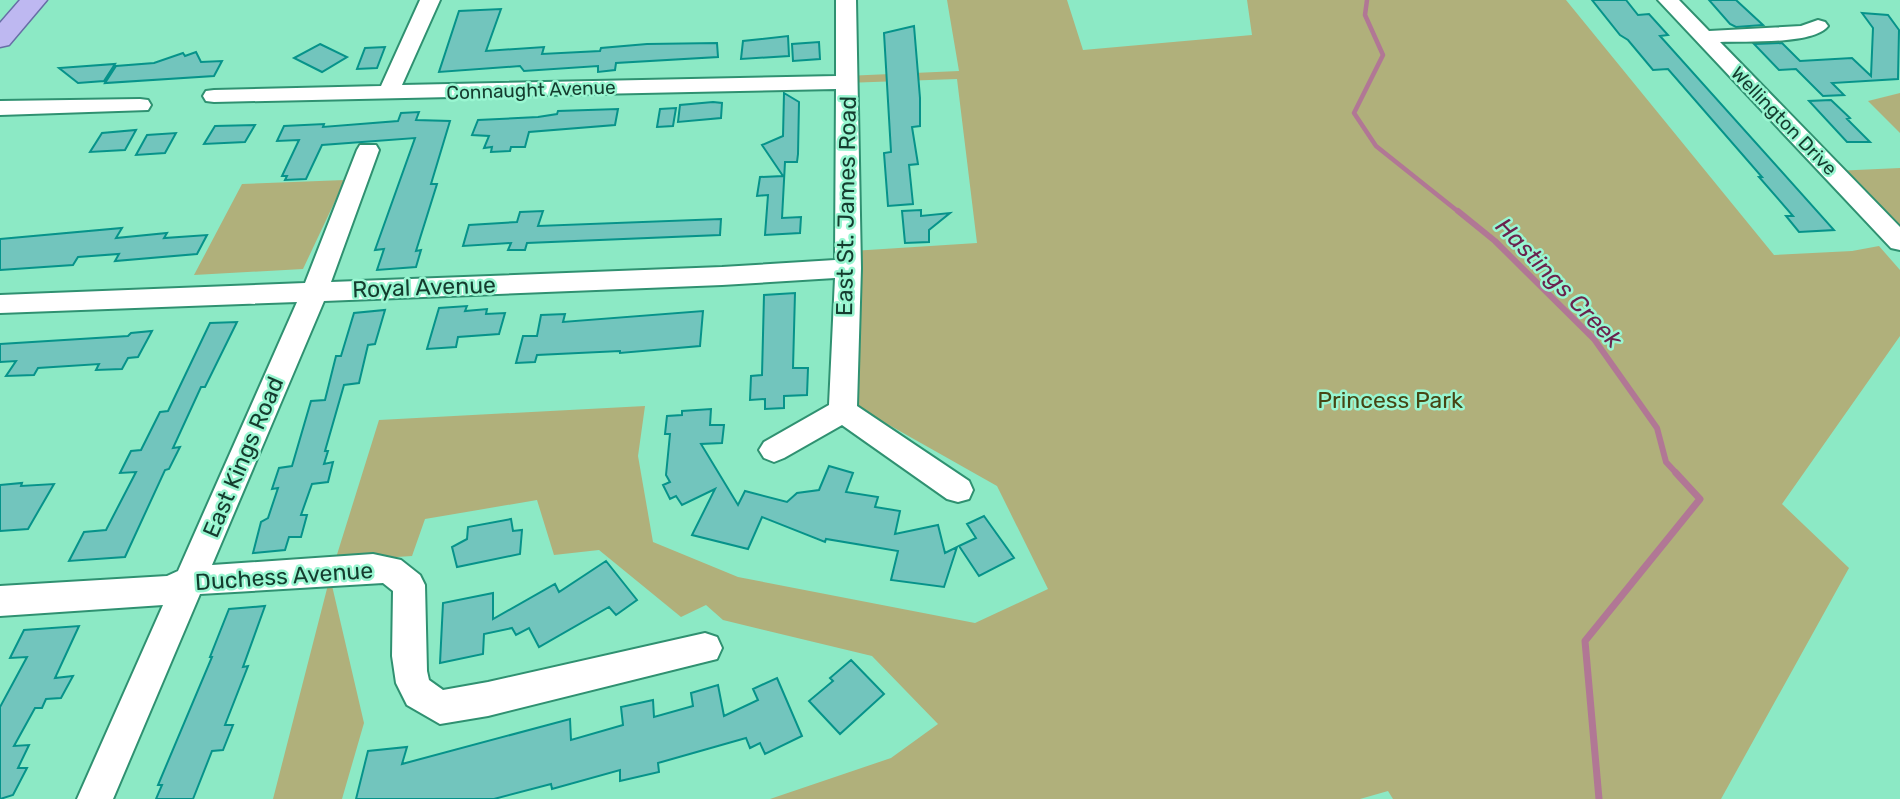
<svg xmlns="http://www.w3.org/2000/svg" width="1900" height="799" viewBox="0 0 1900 799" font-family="Rubik,sans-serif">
<rect width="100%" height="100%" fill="#8ce9c5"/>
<path fill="#b0b07b" d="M947 0H1067L1083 50 1252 35 1247 0H1566L1774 255 1852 251 1879 246 1900 270V336L1782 504 1849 568 1721 799H1393L1388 791 1360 799H770L891 758 938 724 872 656 723 620 706 605 681 617 599 550 554 555 537 500 425 519 412 556 335 561 379 420 645 406 638 456 653 542 738 577 975 623 1048 589 997 486 850 403 852 251 977 243 957 79 845 83V76L959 71Z
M1900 93V133L1868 101Z
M1900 168V243L1834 171Z
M345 180 303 269 194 275 242 184Z
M330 577 364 723 342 799H273Z"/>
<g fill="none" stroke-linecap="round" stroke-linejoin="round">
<path stroke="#b17795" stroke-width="4.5" d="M1367 0 1365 15 1383 55 1354 113 1376 146 1460 213"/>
<path stroke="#b17795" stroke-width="6" d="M1458 211 1495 241 1594 339 1657 428 1666 462 1678 475"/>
<path stroke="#b17795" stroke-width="7" d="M1599 799 1585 641 1700 499 1676 473"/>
</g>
<path fill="#72c5bd" stroke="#06938a" stroke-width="2" d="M1592 0H1626L1638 15 1649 14 1668 35 1660 36 1834 230 1799 232 1786 216H1793L1759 177H1762L1668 69 1653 70 1628 40 1620 35Z
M1709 0H1736L1763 25 1736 27 1730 24Z
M501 9 486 51 544 47 542 54 600 51 601 48 647 44 717 43 718 57 616 63 615 70 598 72V66L524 71 520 66 439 72 459 11Z
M1862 13 1888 15 1899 30 1898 79 1832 83 1844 95 1823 96 1796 69 1779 70 1754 44 1782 43 1800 61 1852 58 1871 76 1873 28Z
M914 26 920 98V126L912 127 918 164 909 165 913 204 888 206 884 153 891 152 884 33Z
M788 36 789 56 741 59 743 41Z
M819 42 820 59 793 61 792 44Z
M320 44 347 57 322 72 294 58Z
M385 47 377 68 357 69 365 48Z
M196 52 201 62 222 61 214 76 105 83 116 66 154 63 183 53 185 56Z
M115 64 104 81 78 83 59 68Z
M784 93 799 102 798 154 797 162H785L782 218 801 217 800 233 765 235 768 195 757 196 760 177 783 176 762 145 783 136Z
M1831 100 1850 118 1847 119 1870 142H1847L1809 101Z
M713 102 722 103 721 118 678 122 680 105Z
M676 108 673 126 657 127 660 109Z
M618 109 615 125 529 132 525 147H511L510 151 491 152 492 147 484 148 489 136 472 135 478 120 538 117 557 114 558 111Z
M419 112 416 120 450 121 431 184H437L416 251 421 250 416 267 377 270 384 249 375 250 415 138 322 145 306 179 285 180 287 176H282L299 140 277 141 284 126 324 124 323 127 398 121 401 113Z
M255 125 245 142 204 144 215 126Z
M136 130 125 150 90 152 102 133Z
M176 133 165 153 136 155 147 135Z
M921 210V216L950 213 929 230V242L905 243 902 211Z
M543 211 538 226 721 219 720 235 527 243 525 250H508L511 243 463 246 469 225 517 222 520 212Z
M122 228 116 238 167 233 164 238 207 235 197 254 115 261 119 254 78 257 73 265 0 270V239Z
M795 293 793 368H808L807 395 784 396V408L765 409V399L750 400 751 376 762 375 764 295Z
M467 306 465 311 487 309 486 314 505 313 499 334 458 337 456 347 427 349 439 308Z
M385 310 375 344 368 345 359 383 344 385 325 451H328L324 464 333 462 328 482 312 484 301 515H307L301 537H289L285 550 253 553 261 522 268 518 278 488 272 489 279 468 292 466 311 401 325 400 336 356H341L354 313Z
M703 311 700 346 620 353V351L537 355 535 362 516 363 523 336H537L541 315 565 314 563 322Z
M237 322 205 387H201L173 448 180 447 169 469 165 470 125 557 69 561 84 532 106 530 136 472 120 473 131 451 141 450 160 412 168 411 210 323Z
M152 331 138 357 128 358 122 369 96 370 99 364 38 368 34 375 6 376 16 361 0 362V344L128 336 131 333Z
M711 409 710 425H724L722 443 701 444 738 505 745 491 787 502 797 493 819 490 829 466 853 473 846 492 878 497 875 507 900 511 895 534 938 525 945 553 957 547 944 587 891 580 898 551 826 539 825 542 762 517 748 549 692 535 715 489 682 505 676 496 670 499 663 485 670 482 666 475 670 434H665L667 416 682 415V411Z
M22 483 21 486 54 484 28 529 0 531V485Z
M984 516 1014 558 979 576 959 546 976 538 967 524Z
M511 519 513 531 522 530 520 554 457 567 452 547 467 539 468 527Z
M606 561 637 600 616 615 609 607 539 647 529 628 516 635 512 628 484 634 483 654 440 663 443 603 493 593V619L555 584 559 592Z
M265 606 243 667 248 666 225 725H233L223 750 212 751 193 799H156L162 785H158L212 657H210L229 609Z
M79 626 55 678 73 676 61 698 46 699 42 708H35L14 746 29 745 18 768H27L13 795 0 799V707L27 657 10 658 24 630Z
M851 660 884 694 840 734 809 701 833 681 830 678Z
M777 678 802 736 765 754 760 743 750 748 746 738 658 763 659 772 620 781V770L552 789 551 784 494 799H356L368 751 407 747 402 764 570 719 571 740 623 725 621 707 653 700 654 717 693 706 691 693 718 685 724 716 758 700 753 689Z"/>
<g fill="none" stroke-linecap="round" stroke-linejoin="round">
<g stroke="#2f9171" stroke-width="4">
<path id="minor" d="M420 0H440L402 85 836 76V0H856L861 268 857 406 969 481 973 490 969 499 958 502 947 499 842 425 784 458 774 462 764 458 759 450 764 442 829 405 835 278 722 285 324 301 212 565 373 554 401 560 420 575 425 585 427 671 429 680 443 690 488 682 705 633 717 637 722 648 717 659 488 716 440 724 407 705 396 683 392 656 393 591 383 583 200 594 113 799H77L163 605 0 616V586L167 576 178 571 297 302 0 313V295L305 283 357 150 360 145H376L379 150 331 282 722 267 835 260 836 89 214 102 206 101 203 96 206 91 214 90 381 86Z
M1658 0H1679L1709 31 1801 26 1818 20 1825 22 1828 26C1814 45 1744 41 1720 42L1900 227V250L1891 248Z
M140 99 148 100 151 105 148 110 0 115V101Z"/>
</g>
<g stroke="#676ea6" stroke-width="3">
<path id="major" d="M20 0H47L9 45 0 47V23Z"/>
</g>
<use href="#minor" fill="#fff" fill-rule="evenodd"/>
<use href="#major" fill="#beb8f1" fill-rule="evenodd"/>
</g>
<g text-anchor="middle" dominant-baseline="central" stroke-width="5" stroke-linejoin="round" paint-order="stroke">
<g font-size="19" fill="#143c2e" stroke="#99f6d1">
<text transform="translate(531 90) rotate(-2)">Connaught Avenue</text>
<text transform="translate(1784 121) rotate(46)">Wellington Drive</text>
</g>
<g font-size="23" fill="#143c2e" stroke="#99f6d1">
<text transform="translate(846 206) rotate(-89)">East St. James Road</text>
<text transform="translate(424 287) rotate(-2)">Royal Avenue</text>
<text transform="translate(243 457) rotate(-67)">East Kings Road</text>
<text transform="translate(284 576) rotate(-4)">Duchess Avenue</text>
</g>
<g font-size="23" fill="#464514" stroke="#99f6d1">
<text x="1390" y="400">Princess Park</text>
</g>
<g font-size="24" font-style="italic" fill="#6a234e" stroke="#99f6d1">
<text transform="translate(1559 283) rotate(46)">Hastings Creek</text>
</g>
</g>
</svg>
